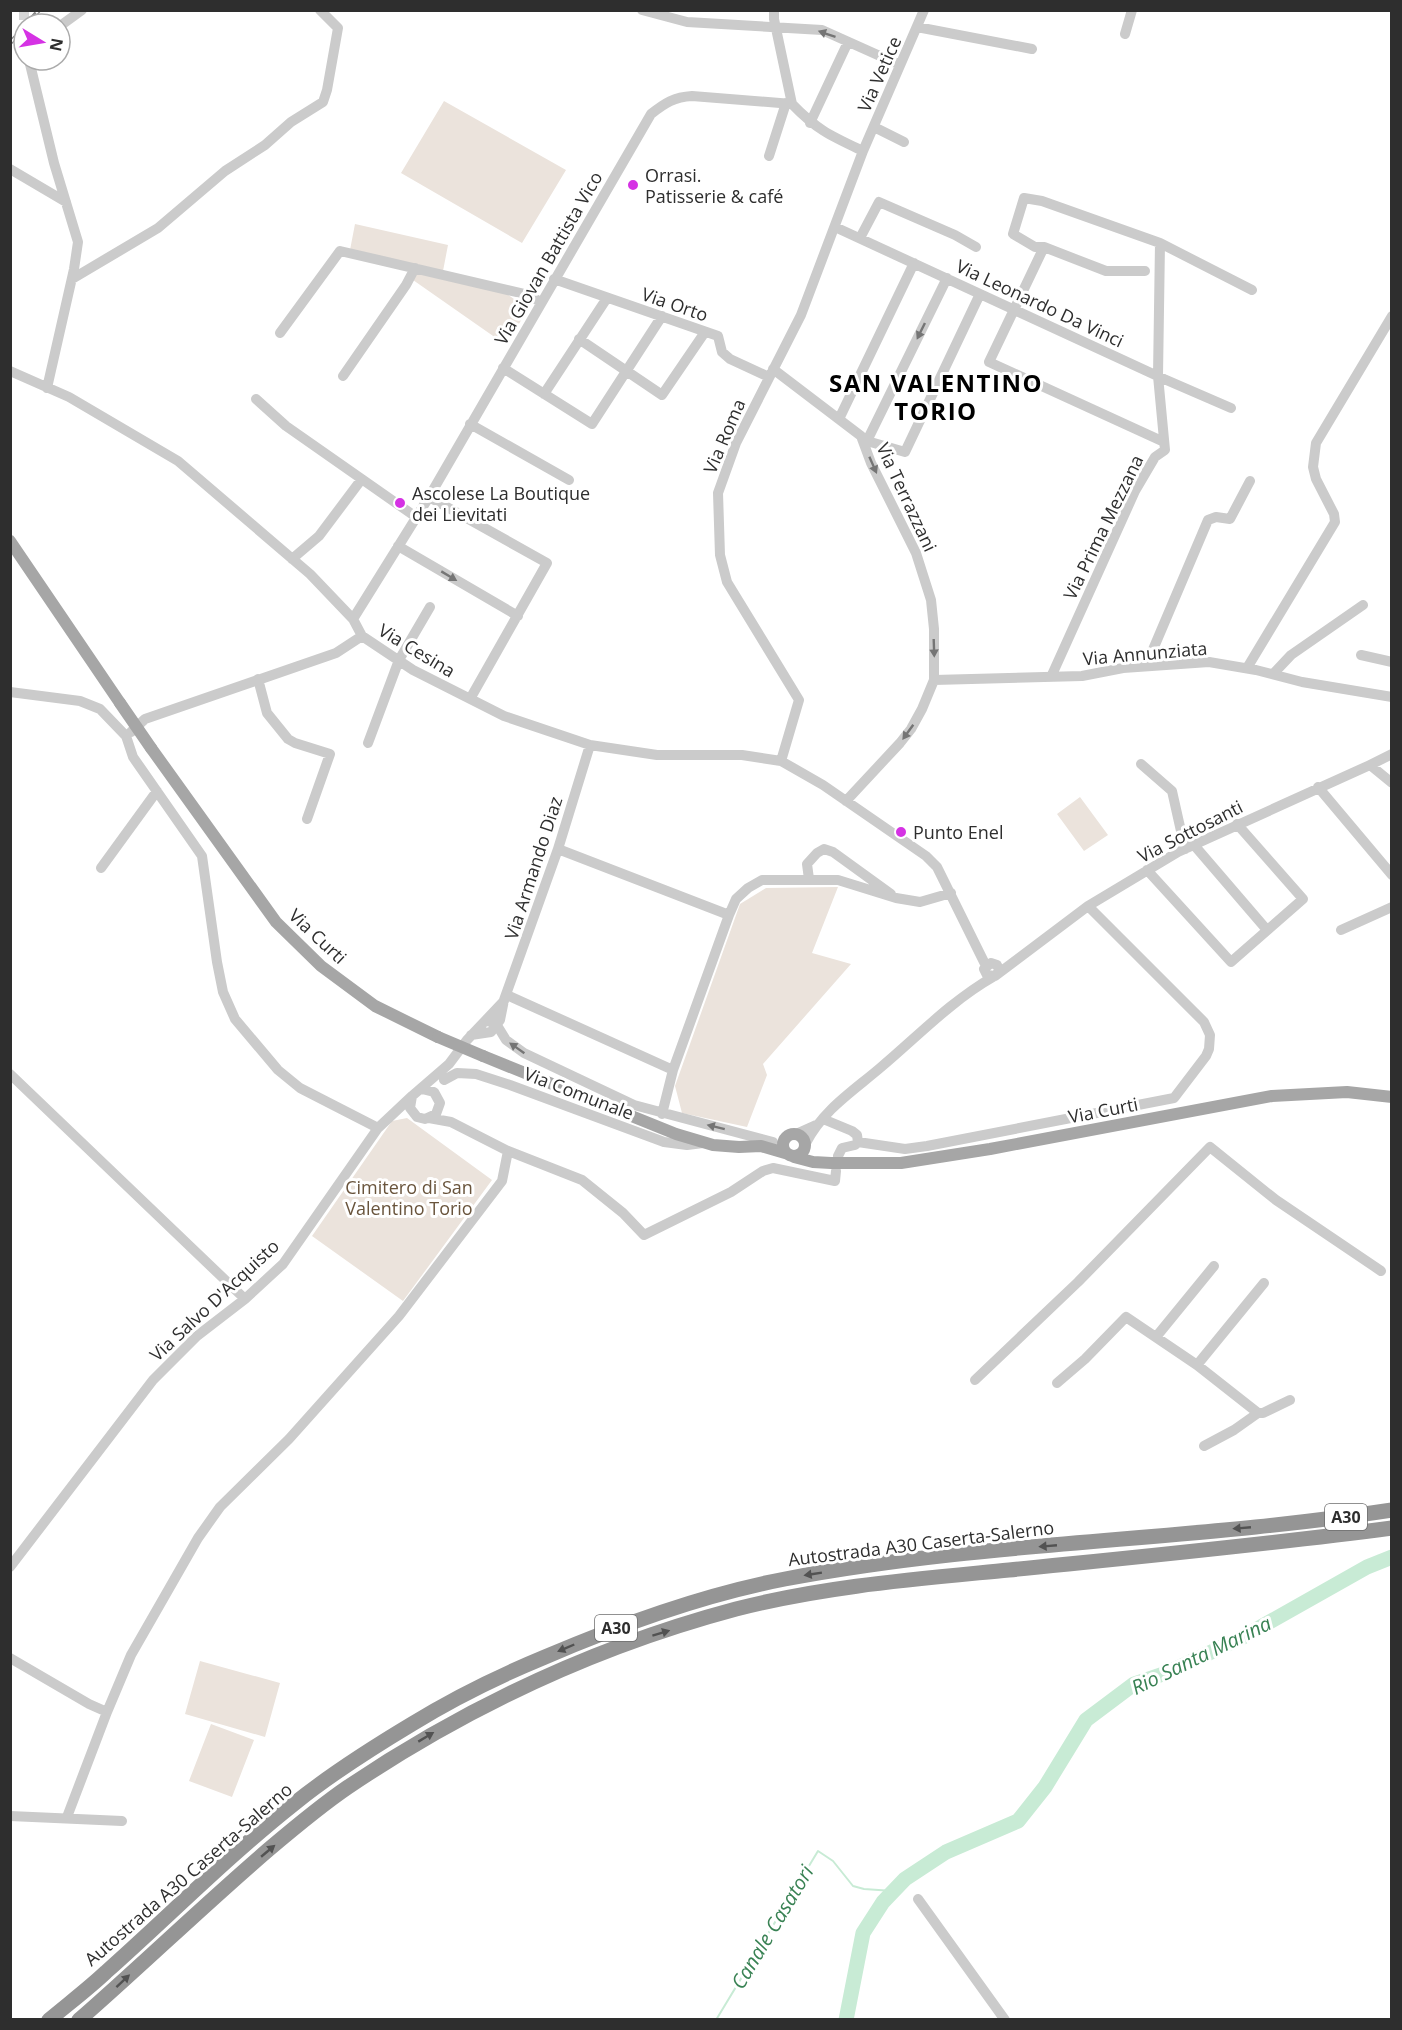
<svg xmlns="http://www.w3.org/2000/svg" width="1402" height="2030" viewBox="0 0 1402 2030" font-family="'Open Sans',sans-serif">
<rect width="100%" height="100%" fill="#fff"/>
<path fill="#ebe3dc" d="M444 101 566 170 522 243 401 173Z
M355 224 448 245 443 271 350 250Z
M418 272 507 294 528 309 506 345 413 280Z
M1080 797 1108 835 1084 851 1057 814Z
M838 887 812 953 851 964 763 1064 767 1075 747 1127 682 1113 675 1086 740 904 766 888Z
M407 1118 492 1180 403 1301 312 1236 392 1121Z
M200 1661 280 1683 265 1737 185 1714Z
M211 1724 254 1740 232 1797 189 1781Z"/>
<g fill="none" stroke-linecap="round" stroke-linejoin="round">
<path stroke="#c8ebd5" stroke-width="2" d="M716 2020 818 1851 833 1861 853 1886 864 1889 893 1891"/>
<path stroke="#c8ebd5" stroke-width="15" d="M846 2020 863 1933 883 1902 905 1879 946 1852 1018 1821 1045 1787 1086 1720 1134 1684 1169 1672 1243 1637 1367 1567 1392 1557"/>
<path stroke="#d5d5d5" stroke-width="10" stroke-dasharray="10 5" stroke-linecap="butt" d="M24 10V37"/>
<path stroke="#cbcbcb" stroke-width="10" d="M642 10 687 22 822 30 900 65
M774 10V19L792 104
M60 26 82 10
M917 27 1032 49
M1125 34 1132 10
M24 37V38
M29 60 54 163 78 242 74 269 47 388
M810 123 848 42
M874 127 904 142
M769 156 786 103
M10 169 66 202
M835 227 1164 379 1231 408
M860 238 879 202 955 235 976 247
M1044 247 989 362 1164 442
M1145 271H1106L1044 247H1035L1013 234 1024 198 1042 201 1160 243
M72 279 158 228 225 171 265 145 291 122 323 102 327 90 338 28 320 10
M554 279 718 336 722 352 730 359 769 377
M280 333 340 251 525 294 541 302
M579 339 662 395 705 332
M503 368 592 424 662 316
M773 369 861 436 871 463 916 553 931 600 934 629V680L922 709 911 729 900 743 846 801
M10 371 69 397 178 461 310 574 353 619 362 636 413 670 504 716 590 745 657 755H742L781 761 823 785 926 856 937 867 986 966
M343 376 406 285 415 268
M544 394 607 298
M256 399 286 426 416 517
M839 419 914 263
M470 424 569 480
M867 441 905 452 980 294
M865 445 947 278
M429 497 547 563 470 699
M398 546 518 616
M292 559 319 536 361 480
M353 619 429 497 651 114C665 103 674 97 692 96L792 104C817 130 831 136 863 151
M1361 655 1392 662
M1146 666 1208 520 1216 517 1230 519 1250 481
M1247 668 1335 522 1334 514 1316 479 1313 467 1316 443 1392 316
M1273 674 1291 655 1363 605
M1051 677 1135 491 1155 457 1165 450 1158 376 1160 243 1252 290
M258 679 267 713 288 739 295 743 330 754 307 819
M934 680 1082 676 1123 668 1209 662 1256 670 1302 682 1392 697
M10 692 80 701 100 709 126 736 133 757 202 856 217 962 223 992 235 1019 278 1070 300 1088 378 1128
M131 732 145 719 336 653 362 636
M368 743 399 660 430 607
M781 761 799 700 727 582 720 555 718 493 736 443 801 315 863 151 924 10
M1141 764 1172 791 1185 849
M1370 765 1392 754
M1318 787 1392 875
M1194 845 1267 930
M558 849 729 915
M101 868 157 791
M1147 870 1231 962 1303 899 1237 824
M809 879 807 864 817 853 824 849 833 852 891 894
M1341 930 1392 907
M997 974 999 970 997 965 991 963 984 969 987 975 995 976 1088 906 1178 852 1370 765 1392 783
M507 995 673 1070
M485 1021 495 1022 506 1040 524 1053 634 1105 773 1142
M471 1035 491 1032 500 1020 504 1000 558 849 590 745
M10 1074 245 1299
M444 1080 457 1073 476 1074 510 1085 664 1142 687 1145 703 1143
M422 1089 434 1092 440 1103 436 1114 425 1119 417 1117 410 1108 412 1096 449 1064 467 1040 504 1001
M662 1114 673 1070 729 915 736 899 748 888 762 880H838L896 898 920 902 951 893
M429 1118 451 1122 508 1151 582 1180 623 1213 644 1235 731 1192 763 1171 773 1168 835 1181 836 1171
M823 1119 852 1131 857 1135 858 1142 855 1145 842 1148 838 1156
M796 1134 816 1125
M858 1142 905 1149 927 1146 1174 1098 1206 1056 1209 1049 1210 1035 1204 1022 1088 906
M806 1143C823 1110 853 1091 880 1068 917 1037 951 1001 993 977
M1156 1337 1214 1266
M1197 1365 1264 1283
M975 1380 1078 1282 1210 1147 1276 1200 1381 1271
M1057 1383 1085 1359 1126 1317 1197 1365 1258 1413H1263L1290 1400
M1204 1446 1234 1430 1258 1413
M10 1567 153 1380 197 1336 245 1299 283 1264 378 1128 412 1096
M10 1658 89 1704 107 1712
M10 1816 122 1821
M67 1817 107 1712 131 1655 198 1538 220 1507 289 1439 399 1316 502 1181 508 1151
M918 1899 1005 2020"/>
<path stroke="#a6a6a6" stroke-width="12" d="M10 541 120 703
M151 748 276 922 321 966 375 1006 438 1037
M483 1056 676 1134 713 1145 739 1147 761 1146 785 1153
M783 1145a11 11 0 1 1 22 0a11 11 0 1 1-22 0Z
M794 1157 813 1162 831 1163H901L990 1149 1272 1096 1347 1092 1392 1097"/>
<path stroke="#959595" stroke-width="15" d="M49 2020C68 2004 88 1989 106 1972 169 1916 228 1856 295 1803 331 1774 372 1748 412 1724 454 1698 499 1676 545 1657 622 1624 702 1595 785 1579 985 1541 1190 1541 1392 1510
M79 2020C143 1964 204 1905 268 1850 294 1828 320 1806 348 1787 467 1707 597 1646 736 1609 825 1586 917 1579 1009 1570 1137 1557 1264 1545 1392 1528"/>
<g stroke="#838383" stroke-width="4.5">
<path id="rail" d="M27 24 39 10
M10 43 24 28"/>
</g>
<use href="#rail" stroke="#fff" stroke-width="2" stroke-dasharray="7" stroke-linecap="butt"/>
<path stroke="#a6a6a6" stroke-width="12" d="M120 703 151 748
M438 1037 483 1056"/>
</g>
<defs><path id="oneway-solid" d="M-6-.8H1V-3.2L6.5 0L1 3.2V.8H-6Z" transform="scale(1.5)"/></defs>
<g fill="#757575">
<use href="#oneway-solid" transform="translate(827 34) rotate(-161)"/>
<use href="#oneway-solid" transform="translate(921 331) rotate(116)"/>
<use href="#oneway-solid" transform="translate(873 465) rotate(66)"/>
<use href="#oneway-solid" transform="translate(449 576) rotate(31)"/>
<use href="#oneway-solid" transform="translate(934 648) rotate(88)"/>
<use href="#oneway-solid" transform="translate(908 732) rotate(126)"/>
<use href="#oneway-solid" transform="translate(517 1048) rotate(-145)"/>
<use href="#oneway-solid" transform="translate(716 1127) rotate(-166)"/>
</g>
<g fill="#525252">
<use href="#oneway-solid" transform="translate(1242 1528) rotate(175)"/>
<use href="#oneway-solid" transform="translate(1048 1546) rotate(175)"/>
<use href="#oneway-solid" transform="translate(813 1574) rotate(171)"/>
<use href="#oneway-solid" transform="translate(661 1633) rotate(-17)"/>
<use href="#oneway-solid" transform="translate(566 1648) rotate(157)"/>
<use href="#oneway-solid" transform="translate(426 1737) rotate(-31)"/>
<use href="#oneway-solid" transform="translate(268 1851) rotate(-40)"/>
<use href="#oneway-solid" transform="translate(123 1981) rotate(-43)"/>
</g>
<g fill="#d532e4" stroke="#fff" stroke-width="2">
<circle cx="633" cy="185" r="6"/>
<circle cx="400" cy="503" r="6"/>
<circle cx="901" cy="832" r="6"/>
</g>
<g text-anchor="middle" dominant-baseline="central" stroke-width="6" stroke-linejoin="round" paint-order="stroke">
<g fill="#fff" stroke="#6d6d6d" stroke-width="1.5">
<rect x="1325" y="1504" width="42" height="26" rx="4.5"/>
<rect x="595" y="1615" width="42" height="26" rx="4.5"/>
</g>
<g font-size="16" font-weight="bold" fill="#2e2e2e">
<text x="1346" y="1517">A30</text>
<text x="616" y="1628">A30</text>
</g>
<g font-size="18" fill="#2e2e2e" stroke="#fff">
<text transform="translate(879 74) rotate(-66)">Via Vetice</text>
<text transform="translate(548 258) rotate(-60)">Via Giovan Battista Vico</text>
<text transform="translate(1040 303) rotate(25)">Via Leonardo Da Vinci</text>
<text transform="translate(675 304) rotate(19)">Via Orto</text>
<text transform="translate(724 436) rotate(-67)">Via Roma</text>
<text transform="translate(907 497) rotate(65)">Via Terrazzani</text>
<text transform="translate(1103 527) rotate(-64)">Via Prima Mezzana</text>
<text transform="translate(417 650) rotate(31)">Via Cesina</text>
<text transform="translate(1145 653) rotate(-5)">Via Annunziata</text>
<text transform="translate(1190 831) rotate(-27)">Via Sottosanti</text>
<text transform="translate(533 868) rotate(-72)">Via Armando Diaz</text>
<text transform="translate(318 936) rotate(43)">Via Curti</text>
<text transform="translate(579 1093) rotate(21)">Via Comunale</text>
<text transform="translate(1103 1110) rotate(-11)">Via Curti</text>
<text transform="translate(214 1300) rotate(-43)">Via Salvo D'Acquisto</text>
<text transform="translate(921 1543) rotate(-7)">Autostrada A30 Caserta-Salerno</text>
<text transform="translate(188 1874) rotate(-41)">Autostrada A30 Caserta-Salerno</text>
</g>
<g font-size="18" fill="#2e2e2e" stroke="#fff" text-anchor="start">
<text x="645" y="175">Orrasi.<tspan x="645" dy="21">Patisserie &amp; café</tspan></text>
<text x="412" y="493">Ascolese La Boutique<tspan x="412" dy="21">dei Lievitati</tspan></text>
<text x="913" y="832">Punto Enel</text>
</g>
<g font-size="18" fill="#69543c" stroke="#fff">
<text x="409" y="1187">Cimitero di San<tspan x="409" dy="21">Valentino Torio</tspan></text>
</g>
<g font-size="20" font-style="italic" fill="#398254" stroke="#fff">
<text transform="translate(1201 1655) rotate(-26)">Rio Santa Marina</text>
<text transform="translate(772 1927) rotate(-59)">Canale Casatori</text>
</g>
<g font-size="24" font-weight="bold" letter-spacing="1.5" fill="#000" stroke="#fff">
<text x="936" y="382">SAN VALENTINO<tspan x="936" dy="28">TORIO</tspan></text>
</g>
</g>
<rect width="1402" height="2030" fill="none" stroke="#2e2e2e" stroke-width="24"/>
<g transform="translate(42 42) rotate(101)"><circle r="28" fill="#ffffff" stroke="#ababab" stroke-width="1.5"/>
<path d="M0-4.5L10 22L0 15L-10 22Z" fill="#d532e4"/>
<text y="-9" font-size="16" font-weight="bold" text-anchor="middle" fill="#2e2e2e">N</text>
</g>
</svg>
